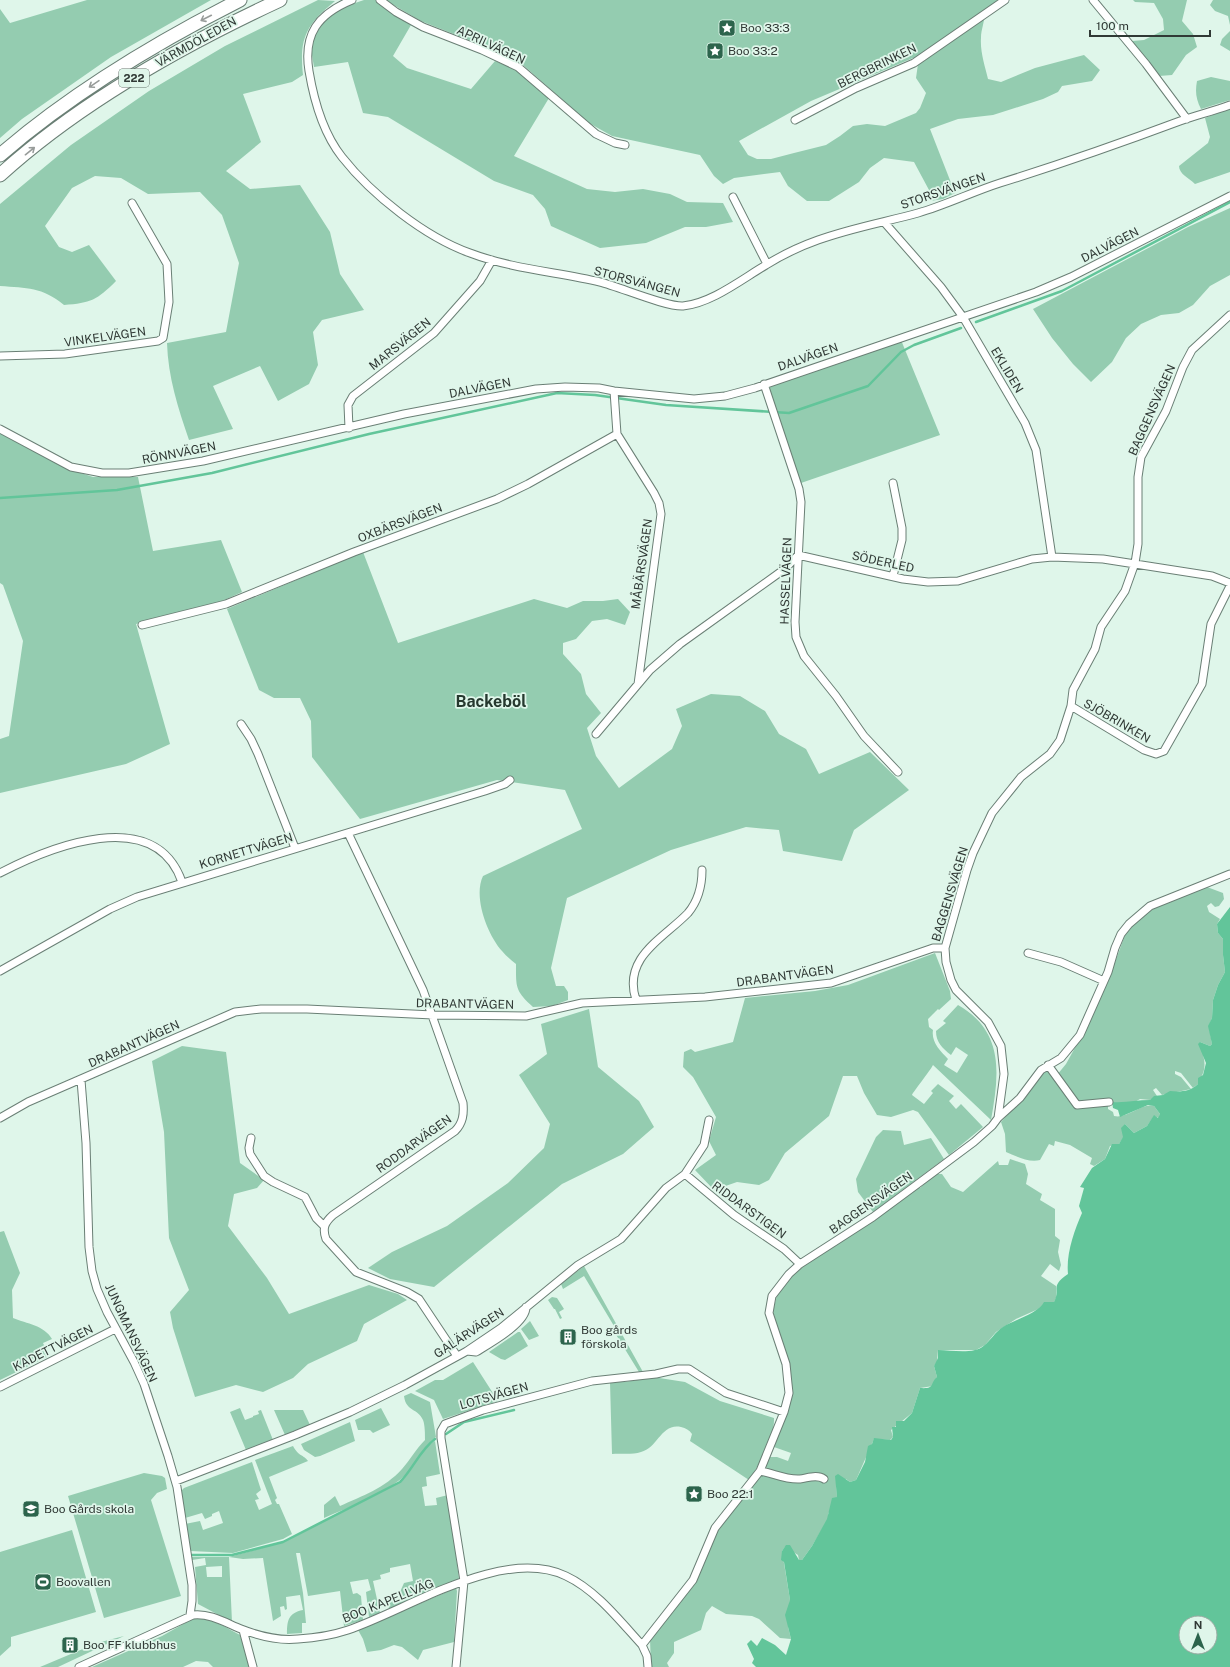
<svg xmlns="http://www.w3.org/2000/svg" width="1230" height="1667" viewBox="0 0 1230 1667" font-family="'Public Sans',sans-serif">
<rect width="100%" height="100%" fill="#dff6ea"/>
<path fill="#94ccb0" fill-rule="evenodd" d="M87 0H211L111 57 22 119 0 138V9L10 23Z
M318 0 335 1C306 25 299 38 303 75L292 82 243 94 261 142 226 171 250 189 300 185 330 232 340 274 364 310 322 320 313 332 318 365 309 384 278 401 260 366 213 386 233 429 189 440C178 408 168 377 167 343L226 332 239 263 222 215 200 192 148 194 121 178 95 176 72 188 45 226 59 247 72 252 89 245 116 281C97 300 91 303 64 305 42 287 27 288 0 286V204L71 145 149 91 225 46Z
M364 0H376L384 8 411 25 393 56 407 68 471 89 495 61 515 69 549 98 514 156 587 189 615 192 643 189 670 194 687 202 723 203 733 222 706 227H685L646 243 600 248 551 226 545 209 533 195 494 181 388 117 363 113 348 62 314 67 311 49 313 39 322 22 337 9Z
M385 0H998L984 10C986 20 981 28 981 38 980 52 985 66 988 79L1001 82 1035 68 1084 55 1100 70 1092 81 1062 86 1058 92 1043 99 993 115 958 119 930 129 955 193 943 199 930 201 929 190 914 162 884 158 870 168 859 182 829 201H807L788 186 780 172 734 178 723 184 714 176 700 155 612 136 589 123 523 65 499 52 421 21ZM913 58 918 64 916 78 926 93 920 108 916 113 885 126 867 124 853 126 840 136 826 145 794 153 771 159H757L748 155 739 141 811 101Z
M1133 0H1187L1182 21 1193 34 1197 47 1186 55 1172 75 1159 76 1132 41 1144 40 1164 30 1163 19 1154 3 1135 2Z
M1213 0H1230V25L1228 16 1215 11 1210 5Z
M1230 31V51L1220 45 1222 39Z
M1211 77 1230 81V100L1201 109C1196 99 1195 92 1197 81Z
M1230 108V172L1195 184C1189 178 1179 174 1179 166L1208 143 1210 137 1205 118Z
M1230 208V275L1210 286 1193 305 1179 313 1161 315 1141 324 1126 338 1112 362 1091 382 1073 364 1052 338 1033 309 1188 227Z
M901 340 940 435 801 483 768 385Z
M0 433 63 467 93 477H138L153 551 221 540 242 592 220 602 136 624 170 744 126 764 0 793V739L9 736 23 641 3 585 0 583Z
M363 552 398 643 534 599 567 608 583 601H603L618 599 630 612 625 625 607 619 592 621 576 639 563 643V654L581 674 586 694 601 713 587 728 596 756 619 788 672 749 682 726 676 709 711 694 740 696 765 711 779 734 806 749 819 774 870 752 909 790 854 830 842 861 783 851 779 830 746 827 671 850 567 898 551 968 556 986H564L568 992V1000L552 1006 533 1007C515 991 516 987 516 964 511 960 506 956 502 951 487 934 473 897 483 876L582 829 565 790 497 780 360 819 312 757 311 721 300 698H274L259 690 227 609Z
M1207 887 1223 893 1224 899 1219 906 1215 907 1211 903 1207 906 1209 912 1220 919 1217 924 1218 933 1223 939V955L1225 972 1218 985 1213 1000 1212 1018 1209 1026 1212 1044 1210 1046 1200 1042C1202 1053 1207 1062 1203 1073 1202 1077 1198 1079 1198 1084L1193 1088 1181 1073 1175 1071V1074L1181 1077 1191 1089 1162 1095 1156 1088 1153 1090 1157 1096 1150 1100 1140 1099 1133 1103H1078L1057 1075 1066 1064 1082 1035 1111 973 1125 935 1134 923 1157 906Z
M935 953 950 991 951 999 939 1010 938 1009 928 1019 929 1027 933 1030C931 1042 940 1051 948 1059L944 1065 957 1073 968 1055 956 1047 951 1055C942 1048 936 1042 936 1031L946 1023 943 1021 958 1005C1005 1032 999 1075 991 1120L933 1065C930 1071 913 1092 912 1095L924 1104 933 1093 931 1091 938 1084 954 1096 949 1101 956 1109 961 1104 983 1127 949 1155 918 1112 913 1110 891 1117 877 1115 864 1093 857 1076H843L829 1116 785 1153 769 1180 759 1185 737 1182 714 1190 695 1170 716 1155 709 1141 716 1117 693 1077 683 1067 684 1052 691 1049 695 1052 733 1042 745 998 815 991 848 985Z
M589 1009 598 1067 639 1101 654 1127 623 1154 562 1184 434 1287 390 1279 368 1268 392 1252 447 1226 508 1183 544 1148 550 1124 519 1075 547 1054 541 1024Z
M182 1046 226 1052 240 1163 264 1180 257 1188 234 1194 228 1226 267 1278 289 1314 369 1285 398 1294 407 1300 364 1324 357 1341 308 1364 293 1378 263 1392 236 1385 195 1397 173 1328 170 1312 189 1290 169 1238 164 1132 152 1061Z
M1047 1070 1077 1106 1108 1104V1109L1113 1112 1114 1116C1129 1119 1140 1103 1154 1106L1160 1114 1159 1118 1154 1116 1147 1126 1134 1133 1125 1124 1123 1138 1119 1144 1110 1146 1105 1159 1094 1166 1090 1164 1092 1158 1070 1145 1055 1141 1054 1146 1049 1144 1040 1160C1029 1163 1016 1156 1006 1152L1005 1134 1001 1122 1024 1096 1040 1073Z
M883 1130 901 1131 904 1145 931 1138 944 1159 873 1212 858 1192 856 1179 876 1137Z
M1010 1159 1025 1164 1028 1174 1026 1184 1042 1194 1040 1200 1055 1209V1236L1060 1240 1058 1252 1061 1265 1059 1271 1050 1264 1041 1276 1056 1286V1298L1054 1302 1016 1319 996 1332 985 1345 976 1350H938L937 1362 934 1366 937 1377 933 1386 920 1388 912 1413 891 1430 893 1437 890 1440 874 1439 856 1480 850 1482 846 1479 836 1483 837 1497 828 1514V1519L812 1546 802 1560H799L798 1555 785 1547 782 1551 790 1600 788 1627 791 1639 780 1638 759 1619 752 1616 726 1614 712 1606 706 1613 701 1630 674 1642V1653L667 1663 669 1667H651L650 1639 695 1584 717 1531 762 1473 768 1457H777L788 1461 791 1453 774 1447 791 1399 792 1387 773 1311 777 1295 786 1282 803 1265 916 1188H920L935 1174H942L951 1187 963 1192 998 1161 999 1165H1008Z
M4 1231 20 1273 12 1290 13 1318C27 1324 44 1325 52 1339L43 1343 49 1356 0 1380V1232Z
M584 1266 643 1372H639L615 1333 617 1331 584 1276 563 1289 561 1284Z
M552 1297 557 1298 564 1309 559 1312 562 1318 560 1319 555 1309H554L548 1300Z
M530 1321 539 1336 529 1340 521 1329Z
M518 1332H520L528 1346 505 1360 501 1359 489 1352Z
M473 1362 498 1401 443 1419 434 1400 415 1391 435 1380H443Z
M653 1377 685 1382 720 1401 774 1418C775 1436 759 1465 749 1480L690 1441 692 1434C689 1430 686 1428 681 1427 661 1423 658 1448 641 1452 632 1455 621 1453 612 1454L610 1382H625Z
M411 1393 430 1402 436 1437C421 1448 416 1467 401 1479 380 1496 349 1507 324 1518V1505L335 1496 340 1506C362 1496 385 1488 402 1469 410 1460 416 1449 425 1440 425 1434 425 1425 423 1420 418 1408 406 1412 404 1396Z
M240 1408 245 1420 253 1417V1416L259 1414 258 1411 261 1410 273 1440 246 1450 230 1412Z
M381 1408 390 1425 373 1433 370 1430H358L355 1420Z
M274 1410H303L310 1425 285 1435Z
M350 1422 355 1441 320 1456 315 1457 304 1450 301 1444Z
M435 1441 440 1474 426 1477 427 1486 422 1487 425 1506 437 1505 436 1498 448 1495 459 1579 389 1609 388 1603 400 1592 404 1583 413 1581 410 1564 390 1568V1572L380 1575 381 1579 373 1581 380 1613 369 1617 366 1592 371 1590 368 1579 350 1582 353 1594 357 1593 361 1596 363 1620 344 1626 340 1591 308 1596 300 1553H296L303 1593 306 1623H302V1633L287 1634C287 1621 288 1613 303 1610L300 1595 286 1597 287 1609 285 1610 284 1606 280 1607 281 1616 273 1621 263 1558 243 1559 229 1557 232 1622 198 1604 195 1567 206 1565 205 1558 192 1560V1557H229L284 1542 401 1482C413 1470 420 1449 435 1441ZM222 1566V1577H207L206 1567Z
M293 1446C299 1457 303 1454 308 1461L269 1477 277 1498 275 1500 277 1504H279L292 1534 283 1539 233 1553 190 1551 185 1524 200 1521 203 1530 223 1523 219 1511 212 1514V1516L205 1519 202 1513 185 1518 181 1491 184 1488 252 1462 261 1490 256 1494 259 1499 255 1500 259 1510 272 1504 255 1460Z
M144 1473 162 1476 165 1478 167 1489 157 1493 151 1500 181 1596 104 1618 68 1496Z
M72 1530 96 1612 11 1637V1646L0 1656V1552Z
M456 1588 457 1591 454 1642 423 1650 418 1660 402 1647 394 1645 381 1650 367 1652 363 1639 358 1630Z
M194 1618C212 1618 225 1627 240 1635L250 1667H213L208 1662 196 1661 183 1667H92L162 1636Z
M124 1636 58 1667H40L97 1643Z"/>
<path fill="#62c59a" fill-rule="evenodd" d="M1230 907V1667H756L752 1663 754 1659 747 1644 751 1640 757 1646 762 1638 775 1645 786 1655 791 1639 785 1615 790 1600 784 1562 781 1560 782 1551 786 1545H790L799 1560H802L812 1546 827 1519 832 1498 837 1497 835 1476 838 1474 850 1482 856 1480 865 1462 868 1446 872 1444 874 1438 891 1440 893 1437 892 1427H896V1421H904L912 1413 920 1388C936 1389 929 1384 937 1377L934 1366 938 1358V1350C949 1350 963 1353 975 1350 987 1348 993 1333 1003 1327 1014 1320 1039 1313 1044 1302H1054C1061 1289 1049 1287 1068 1274 1066 1254 1074 1231 1082 1213L1079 1206 1084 1188 1080 1187 1092 1168 1105 1159 1112 1144H1119L1123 1137 1121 1128 1125 1124 1134 1133 1147 1126 1154 1115 1158 1118 1160 1114 1154 1106 1148 1105 1120 1117 1118 1110 1113 1108 1112 1102C1126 1103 1137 1100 1150 1100L1154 1096 1163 1095 1170 1091C1179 1092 1190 1092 1198 1084V1078L1203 1075 1206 1063 1198 1044 1200 1042 1210 1046 1212 1044 1208 1026 1212 1018 1213 1000 1218 985 1225 972 1223 955V939L1218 933 1217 924ZM1186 1623H1210V1647H1186Z"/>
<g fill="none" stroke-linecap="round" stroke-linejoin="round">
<path stroke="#62c59a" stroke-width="2.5" d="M976 322 1062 291 1230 202
M0 498 117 490 212 473 369 434 557 393 595 395 666 405 789 413 868 386 901 352 914 345 961 328
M446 1434 464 1422 514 1410
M192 1555H232L283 1542 400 1482C413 1469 420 1450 435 1439"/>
<g stroke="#6a7f75" stroke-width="9">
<path id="street" d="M352 0C318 14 303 34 309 71 314 101 323 133 342 157 372 195 425 237 470 253 512 269 558 272 600 282 620 287 666 307 683 306 712 303 742 279 766 265 782 255 801 246 818 240 851 228 885 222 918 213 946 205 972 192 1000 183 1061 164 1121 143 1180 121 1197 115 1214 111 1230 105
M380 0 396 12 423 27 482 50 518 67 596 134 615 143 625 145
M1093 0 1146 64 1187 119
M795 120 856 88 914 63 1005 0
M733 197 767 264
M884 222 941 287 963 317 1025 423 1036 450 1052 557
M0 356 65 354 158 341 163 338 169 302 167 264 132 203
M764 384 799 489 801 502 795 622 796 637 804 656 836 696 864 736 898 772
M349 428 348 405 353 396 434 333 480 281 492 260
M0 429 71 467 102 473H129L203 461 404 414 536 389 565 387 599 388 614 391 694 399 725 396 755 388 1036 292 1071 277 1230 196
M617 434 654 493 659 503 661 514 638 684
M893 483 902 528V540L893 576
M142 625 226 604 354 552 497 499 528 484 617 434 614 391
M1071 706 1144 750 1156 754 1164 751 1202 684 1211 624 1230 586
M241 724 251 739 258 754 295 848
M596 734 650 670 680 644 786 568 798 555 903 579 928 582 958 581 1032 559 1052 557 1103 559 1212 576 1230 583
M348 833 423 990 463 1103C464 1114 463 1123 455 1131L333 1215C325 1222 322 1228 326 1239L356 1272 407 1292 419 1299 457 1356
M0 873C50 847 155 804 182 882
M1028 953 1061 962 1104 981
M0 971 110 909 137 897 485 791 505 784 510 780
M636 1000C622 957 664 938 688 913 698 901 702 885 702 870
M1048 1065 1077 1105 1109 1102
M81 1080 86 1143 89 1247 92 1271 97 1289 107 1312 134 1362 144 1384 168 1456 177 1487 192 1585V1601L190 1615
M0 1118 28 1102 235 1012 261 1009H307L433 1015 526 1016 582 1003 705 997 831 983 933 948H945
M998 1118 1020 1098 1041 1070 1061 1058 1080 1035 1108 972 1115 948 1121 934 1129 924 1150 906 1230 874
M251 1138 249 1148 250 1154 264 1176 273 1182 305 1197 316 1218 324 1226
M685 1174 734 1215 784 1249 800 1264
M467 1351 476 1352C489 1344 527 1323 526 1307
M0 1387 115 1329
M760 1471C773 1473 785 1480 800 1479 808 1478 817 1474 824 1479
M176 1481 295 1435 350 1412 405 1385 467 1351 501 1328 578 1265 621 1239 666 1188 685 1174 704 1145 709 1120
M243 1630 253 1667
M79 1667 193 1615C210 1613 226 1623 241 1629 259 1636 279 1641 298 1639 314 1638 333 1635 348 1630 410 1609 502 1546 566 1576 596 1590 620 1621 642 1645
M456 1667 464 1581 441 1438V1431L445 1424 483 1410 592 1381 656 1374 678 1369H689L726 1393 784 1412
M648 1667 647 1656 642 1645 693 1580 715 1528 760 1471 784 1412 789 1393 788 1384 786 1364 769 1313 772 1296 789 1274 800 1264 873 1217 923 1180 974 1142 992 1126 998 1118 1004 1074 1001 1046 988 1022 956 990 951 980 946 962 945 948 967 870 973 853 992 813 1021 777 1050 754 1060 740 1071 706 1073 690 1095 649 1101 627 1125 591 1135 563 1138 544V477L1141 457 1166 411 1183 367 1192 350 1230 315"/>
</g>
<g stroke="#6a7f75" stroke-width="15">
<path id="highway" d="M0 155C73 92 155 43 240 0
M0 175C79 103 183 45 280 0"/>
</g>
<use href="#street" stroke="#fff" stroke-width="7"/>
<use href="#highway" stroke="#fff" stroke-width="13"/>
</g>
<defs><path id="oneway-shaft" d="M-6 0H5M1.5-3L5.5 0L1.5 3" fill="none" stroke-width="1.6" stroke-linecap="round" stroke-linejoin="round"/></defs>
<g stroke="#989c9a">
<use href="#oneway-shaft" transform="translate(206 18) rotate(153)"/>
<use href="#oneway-shaft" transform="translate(94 84) rotate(146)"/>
<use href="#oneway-shaft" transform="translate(30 151) rotate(-39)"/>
</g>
<defs>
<g id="sight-square" transform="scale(0.9)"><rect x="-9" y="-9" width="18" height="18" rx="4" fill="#2c644c" stroke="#dff6ea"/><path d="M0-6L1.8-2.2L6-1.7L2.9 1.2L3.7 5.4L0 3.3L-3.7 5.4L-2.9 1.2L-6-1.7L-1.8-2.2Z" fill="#fff"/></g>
<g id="building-square" transform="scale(0.9)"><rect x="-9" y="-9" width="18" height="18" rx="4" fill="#2c644c" stroke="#dff6ea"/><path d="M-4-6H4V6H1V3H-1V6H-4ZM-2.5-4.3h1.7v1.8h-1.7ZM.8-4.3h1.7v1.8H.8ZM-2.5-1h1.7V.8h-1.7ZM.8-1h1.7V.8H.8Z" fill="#fff"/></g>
<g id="school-square" transform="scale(0.9)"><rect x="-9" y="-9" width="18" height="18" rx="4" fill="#2c644c" stroke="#dff6ea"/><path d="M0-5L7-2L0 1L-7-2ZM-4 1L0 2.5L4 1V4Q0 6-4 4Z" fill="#fff"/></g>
<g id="stadium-square" transform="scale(0.9)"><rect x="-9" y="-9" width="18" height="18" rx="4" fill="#2c644c" stroke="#dff6ea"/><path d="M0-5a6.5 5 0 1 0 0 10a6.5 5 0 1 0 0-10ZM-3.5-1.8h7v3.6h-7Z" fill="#fff"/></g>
</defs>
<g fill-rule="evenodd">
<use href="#sight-square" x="727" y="28"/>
<use href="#sight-square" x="715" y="51"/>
<use href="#building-square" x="568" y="1337"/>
<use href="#sight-square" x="694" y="1494"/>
<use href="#school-square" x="31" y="1509"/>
<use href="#stadium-square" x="43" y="1582"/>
<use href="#building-square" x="70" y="1645"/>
</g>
<g text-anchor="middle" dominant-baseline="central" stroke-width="3.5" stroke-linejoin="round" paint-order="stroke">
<rect fill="#dff6ea" stroke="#64726b" stroke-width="1" x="119" y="69" width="30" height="18" rx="3"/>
<g font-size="11" font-weight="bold" fill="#303935">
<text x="134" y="78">222</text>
</g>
<g font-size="12" fill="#303935" stroke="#dff6ea" text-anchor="start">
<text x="740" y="28">Boo 33:3</text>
<text x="728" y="51">Boo 33:2</text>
<text x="581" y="1330">Boo gårds<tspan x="581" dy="14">förskola</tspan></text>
<text x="707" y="1494">Boo 22:1</text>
<text x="44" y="1509">Boo Gårds skola</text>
<text x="56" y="1582">Boovallen</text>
<text x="83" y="1645">Boo FF klubbhus</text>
</g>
<g font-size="12" fill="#303935" stroke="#dff6ea">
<text transform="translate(196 42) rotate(-29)">VÄRMDÖLEDEN</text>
<text transform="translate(491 45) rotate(25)">APRILVÄGEN</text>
<text transform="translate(877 66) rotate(-26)">BERGBRINKEN</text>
<text transform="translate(943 191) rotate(-19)">STORSVÄNGEN</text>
<text transform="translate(1110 245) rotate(-27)">DALVÄGEN</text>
<text transform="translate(637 282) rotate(15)">STORSVÄNGEN</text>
<text transform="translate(105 337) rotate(-8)">VINKELVÄGEN</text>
<text transform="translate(400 344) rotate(-39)">MARSVÄGEN</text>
<text transform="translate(808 357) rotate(-19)">DALVÄGEN</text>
<text transform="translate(1007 370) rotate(59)">EKLIDEN</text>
<text transform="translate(480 388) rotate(-11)">DALVÄGEN</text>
<text transform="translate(1152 410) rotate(-66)">BAGGENSVÄGEN</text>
<text transform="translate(179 453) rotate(-11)">RÖNNVÄGEN</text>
<text transform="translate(400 523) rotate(-21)">OXBÄRSVÄGEN</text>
<text transform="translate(883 562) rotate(12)">SÖDERLED</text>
<text transform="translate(642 564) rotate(-82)">MÅBÄRSVÄGEN</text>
<text transform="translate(786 581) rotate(-88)">HASSELVÄGEN</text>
<text transform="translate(1117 721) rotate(30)">SJÖBRINKEN</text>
<text transform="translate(246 851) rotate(-17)">KORNETTVÄGEN</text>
<text transform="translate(950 894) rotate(-73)">BAGGENSVÄGEN</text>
<text transform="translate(785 976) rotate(-8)">DRABANTVÄGEN</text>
<text transform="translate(465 1004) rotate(1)">DRABANTVÄGEN</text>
<text transform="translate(134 1044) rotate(-24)">DRABANTVÄGEN</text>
<text transform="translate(414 1144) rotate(-36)">RODDARVÄGEN</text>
<text transform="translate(871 1203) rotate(-35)">BAGGENSVÄGEN</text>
<text transform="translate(749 1210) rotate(36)">RIDDARSTIGEN</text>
<text transform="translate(131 1333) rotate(65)">JUNGMANSVÄGEN</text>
<text transform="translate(469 1333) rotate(-33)">GALÄRVÄGEN</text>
<text transform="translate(53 1348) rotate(-27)">KADETTVÄGEN</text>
<text transform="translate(494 1396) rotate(-16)">LOTSVÄGEN</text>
<text transform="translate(388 1601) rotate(-22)">BOO KAPELLVÄG</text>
</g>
<g font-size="16" font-weight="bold" fill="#26392f" stroke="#dff6ea">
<text x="491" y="701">Backeböl</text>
</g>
</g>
<g transform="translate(1198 1635)"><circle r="19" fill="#dff6ea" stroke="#99aaa2"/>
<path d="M0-3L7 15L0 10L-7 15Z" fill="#2c644c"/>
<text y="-6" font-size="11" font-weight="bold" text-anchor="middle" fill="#303935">N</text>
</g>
<path d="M1090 30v6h120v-6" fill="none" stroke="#303935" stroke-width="2"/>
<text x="1096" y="30" font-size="12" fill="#303935" stroke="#dff6ea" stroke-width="3" paint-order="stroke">100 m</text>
</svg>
